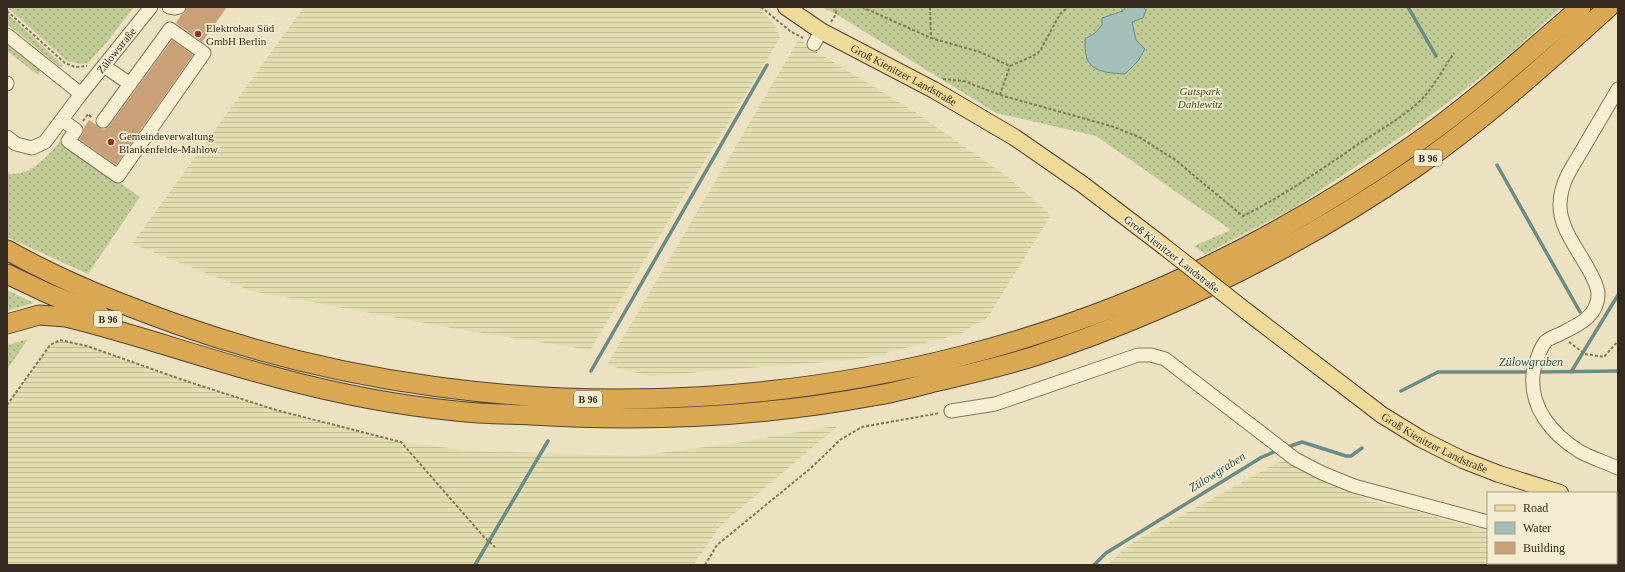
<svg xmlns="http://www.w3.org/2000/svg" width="1625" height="572" viewBox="0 0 1625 572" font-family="'Times New Roman',serif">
<defs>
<pattern id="farmland-rules" width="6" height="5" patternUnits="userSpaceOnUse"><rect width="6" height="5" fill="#e2ddae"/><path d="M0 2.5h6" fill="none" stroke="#c2be95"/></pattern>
<pattern id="grass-dots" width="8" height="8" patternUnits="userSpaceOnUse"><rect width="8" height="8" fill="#c0ca95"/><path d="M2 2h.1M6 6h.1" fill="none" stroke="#9da479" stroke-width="1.8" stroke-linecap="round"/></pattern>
</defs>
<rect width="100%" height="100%" fill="#ece2c1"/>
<path fill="url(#farmland-rules)" d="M304 7H759L775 25 780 38 590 350 457 329 252 291 132 244Z
M799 39 815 51 912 110 1008 177 1051 215 988 317 960 334 862 359 650 376 607 365Z
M60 340 87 346 186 381 276 410 401 442 472 451 636 456 737 443 839 425 721 525 693 565H7V405L50 345Z
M1286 458 1370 501 1410 510 1488 532V563H1604L1618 565H1107L1130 544Z"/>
<path fill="url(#grass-dots)" d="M7 7H134L107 42 88 63 81 64 67 61Z
M821 7H1562L1513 51 1462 92 1408 132 1292 209 1205 254 1194 246 1231 230 1096 136 996 113 836 14Z
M7 13 63 65 61 68 7 24Z
M7 40 42 68 38 75 7 51Z
M65 136 66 144 140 197 88 274 7 237V173C32 179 50 152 65 136Z
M7 290 34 303 7 311Z
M28 339 7 370V345Z"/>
<path fill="#a3bfb9" stroke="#6b8c86" d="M1126 7H1143L1146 10 1143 18 1132 22 1136 40 1145 49 1138 61 1125 74C1111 73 1089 73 1086 55 1085 50 1085 44 1085 39L1095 33 1102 25V18L1123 11Z"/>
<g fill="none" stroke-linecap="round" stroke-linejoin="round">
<path stroke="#6b8c86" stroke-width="3.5" d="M1408 7 1436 56
M1497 165 1580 312
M591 371 767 65
M1537 372 1618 371
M1571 372 1618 295
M1401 391 1438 372H1531
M1285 448 1302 442 1346 456H1351L1362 448
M475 565 548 441
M1094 565 1106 553 1262 457 1279 450"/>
</g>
<path fill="#c9a077" d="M187 7H227L202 42 176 23 181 15 185 12Z
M172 40 193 55 116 165 79 139 83 134 84 128 89 120 104 130 109 126Z"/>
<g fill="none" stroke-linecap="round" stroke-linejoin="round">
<g stroke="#857459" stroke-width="15">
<g id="minor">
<path d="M169 7 175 8 179 7"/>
<path d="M7 35 81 94 45 142 32 148 16 144 7 137"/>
<path d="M814 44 821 31"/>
<path d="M104 66 130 84"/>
<path d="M7 83V84"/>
<path d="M1618 89 1568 174C1549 213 1567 232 1586 265 1591 274 1597 283 1598 293 1599 316 1578 325 1560 334 1556 336 1549 338 1546 341 1540 348 1534 366 1533 375 1530 408 1552 434 1579 451 1591 458 1605 462 1618 468"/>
<path id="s1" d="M81 94 151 7"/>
<path d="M62 120 76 130 68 141 118 176 204 53 170 29 103 121"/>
<path d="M951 411 995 404 1138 355H1151L1165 359 1295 459 1322 473 1354 486 1488 522"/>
<path d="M1616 554H1618"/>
</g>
</g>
<g stroke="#52412d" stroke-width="18">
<g id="major">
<path id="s2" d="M786 7 821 31 934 90 1014 137 1082 184 1162 245"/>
<path id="s3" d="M1246 311 1382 415 1421 439 1463 460 1499 474 1560 493"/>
<path d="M1616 513H1618"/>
</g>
</g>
<g stroke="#52412d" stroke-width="21">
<path id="highway" d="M7 250C64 282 118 303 179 325 511 442 894 419 1210 265 1282 230 1351 189 1416 143 1474 102 1527 54 1581 7
M7 274 47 293 100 315
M7 324 39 315 66 317C136 334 205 359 275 377 334 393 395 405 456 411 481 414 506 414 531 415 645 422 761 417 873 396 892 393 911 388 930 383 965 375 1001 367 1035 356 1171 311 1298 248 1416 167 1485 119 1547 63 1609 7"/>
</g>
<path stroke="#857459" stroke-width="2" stroke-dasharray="3 2" stroke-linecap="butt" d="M761 7 790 31 803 38
M862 7 931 38 980 52 1010 66 1033 56 1040 51 1060 14 1068 7
M930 7 931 38
M7 11 65 63 75 67 87 66
M831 22 836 14V7
M943 79 964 81 1000 95 1111 126 1139 137 1177 161 1210 189 1243 216C1285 195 1322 169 1360 143 1380 130 1403 117 1420 101 1434 87 1443 69 1454 53
M1000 95 1010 66
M83 121 88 114 92 118
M1569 342 1585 354 1604 357 1618 341
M7 405 50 345 60 340 87 346 186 381 276 410 401 442 484 537 495 547
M705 565 717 545 811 468 840 440 862 427 940 413"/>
<use href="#minor" stroke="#f7efd3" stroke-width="13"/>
<use href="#major" stroke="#efda99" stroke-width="16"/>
<use href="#highway" stroke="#daa853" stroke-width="19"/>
<g stroke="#52412d" stroke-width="18" stroke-linecap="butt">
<path id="major-bridge" d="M1162 245 1246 311"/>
</g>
<use href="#major-bridge" stroke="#efda99" stroke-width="16"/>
</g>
<g fill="#92322b" stroke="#f4ecd0" stroke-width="1.5">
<circle cx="198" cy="34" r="4"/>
<circle cx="111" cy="142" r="4"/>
</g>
<g text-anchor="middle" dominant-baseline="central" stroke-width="3.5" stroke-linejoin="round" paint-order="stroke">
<g fill="#f4ecd0" stroke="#6e6453" stroke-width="1">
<rect x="1414" y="150" width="28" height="16" rx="3"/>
<rect x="94" y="311" width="28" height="16" rx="3"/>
<rect x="574" y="391" width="28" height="16" rx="3"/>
</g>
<g font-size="10" font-weight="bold" fill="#352a1d">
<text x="1428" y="158">B 96</text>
<text x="108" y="319">B 96</text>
<text x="588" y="399">B 96</text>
</g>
<g font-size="11" fill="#352a1d" stroke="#f4ecd0" text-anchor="start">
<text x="206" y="28">Elektrobau Süd<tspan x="206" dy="13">GmbH Berlin</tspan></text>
<text x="119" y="136">Gemeindeverwaltung<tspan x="119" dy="13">Blankenfelde-Mahlow</tspan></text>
</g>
<g font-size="11" fill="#352a1d" stroke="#f4ecd0">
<text stroke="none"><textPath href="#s1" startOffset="56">Zülowstraße</textPath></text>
<text stroke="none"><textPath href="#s2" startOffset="136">Groß Kienitzer Landstraße</textPath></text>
<text transform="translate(1172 254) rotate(38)">Groß Kienitzer Landstraße</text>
<text stroke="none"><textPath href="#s3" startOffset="231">Groß Kienitzer Landstraße</textPath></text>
</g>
<g font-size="11" font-style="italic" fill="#425124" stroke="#f4ecd0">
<text x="1200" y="91">Gutspark<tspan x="1200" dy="13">Dahlewitz</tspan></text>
</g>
<g font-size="12" font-style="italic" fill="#2c5454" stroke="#f4ecd0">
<text x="1531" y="362">Zülowgraben</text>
<text transform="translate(1217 472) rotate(-32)">Zülowgraben</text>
</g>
</g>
<rect width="1625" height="572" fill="none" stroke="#352a1d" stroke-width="16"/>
<rect x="1487" y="492" width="130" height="72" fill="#f4ecd0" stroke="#a89e88"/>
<rect x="1495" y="505" width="20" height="6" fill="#efda99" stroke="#a89e88"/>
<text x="1523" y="512" font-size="12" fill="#352a1d">Road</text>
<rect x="1495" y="522" width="20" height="12" fill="#a3bfb9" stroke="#a89e88"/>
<text x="1523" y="532" font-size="12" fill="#352a1d">Water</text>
<rect x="1495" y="542" width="20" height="12" fill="#c9a077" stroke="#a89e88"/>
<text x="1523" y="552" font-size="12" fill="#352a1d">Building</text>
</svg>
